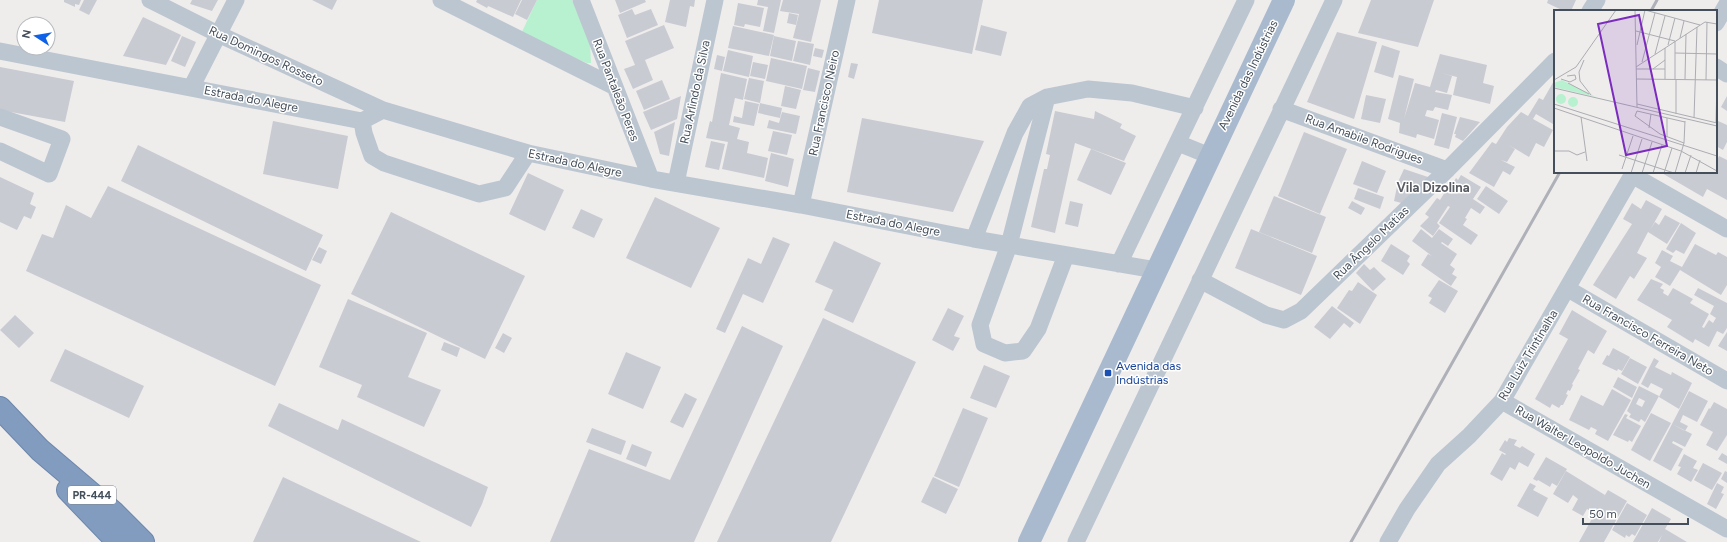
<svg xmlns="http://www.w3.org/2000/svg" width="1727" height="542" viewBox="0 0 1727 542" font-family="Figtree,sans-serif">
<rect width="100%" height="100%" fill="#efecec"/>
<path fill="#b7f1d0" d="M537 0H572L590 43 591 63H587L520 36Z"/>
<path fill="#c9cbd2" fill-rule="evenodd" d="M64 0H81L79 5 75 4V7L64 2Z
M84 0H97L89 15 79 10Z
M192 0H218L212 11 190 4Z
M312 0H337L332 10Z
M477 0H521L513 17 488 6 487 8 476 2Z
M522 0H537L527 20 515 14Z
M615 0H645L646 2 620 13Z
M670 0H695L694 7 690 6 686 27 665 22Z
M758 0H781L774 33 763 31 768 7 757 5Z
M783 0H821L811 42 793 38 799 14 780 11Z
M879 0H983L972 54 872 33Z
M1371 0H1434L1418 47 1358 33Z
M1548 0H1576L1571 11H1564L1547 3Z
M738 3 764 8 760 27 745 24 744 27 734 25Z
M632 9 635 15 651 9 658 25 627 38 618 15Z
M789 13 798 15 796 25 787 23Z
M143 17 181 35 166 65 123 56Z
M664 25 674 48 645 60 653 80 633 89 624 69 635 65 625 41Z
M981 25 1007 32 1001 56 975 50Z
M733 26 774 35 769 56 728 48Z
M1337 32 1377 42 1354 119 1307 102Z
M182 36 196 42 185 67 171 61Z
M774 36 796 41 792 61 770 56Z
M798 41 814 44 810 65 793 61Z
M1382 45 1400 51 1393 78 1374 72Z
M815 48 824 50 822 58 813 56Z
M728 50 753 56 749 77 723 71Z
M1440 54 1487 65 1483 83 1494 86 1490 104 1453 95 1457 77 1441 73 1452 76 1447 93 1436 90 1435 92 1452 95 1448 110 1435 107 1433 111 1427 110 1425 116 1439 120 1434 139 1417 134 1416 138 1399 133 1400 123 1388 119 1399 75 1414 79 1404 119 1415 83 1430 87Z
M717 55 725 57 722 71 714 69Z
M771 58 807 66 802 89 766 81Z
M753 62 768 65 765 79 750 76Z
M851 63 858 64 854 79 848 77Z
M0 67 74 81 65 122 0 110Z
M808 68 820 71 815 92 803 90Z
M721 73 747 79 743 100 735 98 729 125 740 128 737 139 749 142 747 153 768 158 764 178 722 169 728 142 706 138 710 121 712 122Z
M749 78 764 81 760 103 744 99Z
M1555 79V120L1553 124 1536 114 1533 119 1553 130 1544 147 1536 143 1529 157 1509 145 1515 149 1507 162 1501 160 1515 167 1510 175 1503 171 1494 187 1469 173 1492 142 1496 144 1507 127 1521 112 1528 116 1539 98 1543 100Z
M662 80 670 99 644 110 636 91Z
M785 86 801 90 796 109 781 106Z
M1366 95 1386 99 1380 123 1361 119Z
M681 96 677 119 651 130 643 112Z
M1727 96V111L1721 107Z
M745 101 759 104 754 126 733 122 734 116 742 118Z
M760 103 782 108 780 118 758 113Z
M1055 111 1094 119 1095 111 1122 124 1120 128 1136 136 1124 161 1075 143 1055 233 1031 227 1044 169H1047L1050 155 1046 154Z
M782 112 800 116 796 134 767 128 769 120 779 123Z
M1442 113 1457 117 1449 149 1434 145Z
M1460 117 1480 122 1463 141 1455 137 1456 134H1454Z
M862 118 984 141 953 212 847 192Z
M1716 120 1727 125V142L1723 150 1716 146Z
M273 121 348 136 338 189 263 174Z
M675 122 669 156 660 154 654 132Z
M773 131 792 135 787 155 768 151Z
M1304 132 1347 149 1320 214 1278 196Z
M711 141 725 144 719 170 705 167Z
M138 145 323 235 306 271 121 181Z
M1091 149 1126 163 1111 195 1077 180Z
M771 153 794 159 788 187 765 181Z
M1719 156 1727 160V200L1707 189 1703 197 1660 172H1716V162Z
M1362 161 1386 171 1377 193 1353 184Z
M1404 169 1431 178 1405 204 1394 201 1398 182Z
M528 173 564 190 545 231 509 214Z
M1461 175 1481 187 1473 199 1485 207 1480 214 1471 208 1465 218 1467 219 1463 225 1478 235 1471 245 1439 223 1450 207 1448 206 1437 223 1440 226 1433 236 1420 226 1429 217 1425 214 1437 198 1440 200 1450 184 1452 185 1456 178 1458 180Z
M0 177 34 193 30 204 36 207 31 219 24 216 17 230 0 222Z
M108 186 321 285 275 386 26 271 42 234 53 238 66 205 91 218Z
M1486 186 1508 201 1499 214 1477 199Z
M1358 188 1384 197 1380 209 1354 199Z
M1274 196 1326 217 1312 253 1259 232Z
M655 197 720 228 691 288 626 258Z
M1646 200 1662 209 1650 230 1655 222 1659 225 1665 215 1680 223 1667 244 1648 232 1637 253 1647 258 1634 279 1630 276 1616 299 1593 285 1632 224 1623 219 1632 203 1641 209Z
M1070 201 1083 204 1078 227 1065 224Z
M1352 201 1365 208 1361 215 1348 208Z
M581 209 603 219 594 238 572 228Z
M391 212 525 276 485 359 351 294Z
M1681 223 1696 233 1684 254 1676 250 1673 253 1666 249Z
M1251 229 1317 256 1301 295 1235 268Z
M1421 229 1432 238 1439 229 1453 239 1448 246 1442 242 1441 243 1457 254 1450 265 1455 269 1452 274 1457 277 1451 286 1421 265 1428 254 1432 256 1412 241Z
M773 237 790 244 763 303 743 294 725 333 716 329 748 258 761 264Z
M834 241 881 263 853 323 824 310 833 290 815 282Z
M1391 244 1410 256 1407 261 1410 264 1403 275 1381 261Z
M1695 244 1716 255 1718 252 1727 257V285L1721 295 1680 270 1670 286 1655 277 1661 267 1655 263 1662 250 1673 256 1670 261 1682 267Z
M319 247 327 251 321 264 312 260Z
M1364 264 1370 270 1374 267 1386 279 1373 291 1356 273Z
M1651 279 1663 284 1660 288 1664 290 1663 293 1668 296 1673 288 1693 299 1690 303 1709 314 1702 327 1704 328 1709 320 1713 323 1716 318 1710 314 1714 306 1694 295 1698 288 1727 303V328L1723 334 1717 331 1709 347 1695 339 1693 343 1667 327 1672 320 1637 300Z
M1439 280 1458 291 1445 313 1429 303 1432 298 1428 296Z
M1358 282 1377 295 1360 324 1337 308 1349 290 1352 291Z
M348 299 427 333 408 377 441 390 424 427 357 397 362 385 319 367Z
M1332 306 1354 323 1350 328 1344 323 1330 339 1314 327Z
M948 308 964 316 954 336 960 338 953 351 932 340Z
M1572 310 1607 331 1594 354 1588 350 1578 369 1580 370 1572 384 1573 385 1570 391 1568 390 1566 394 1568 395 1563 405H1561L1559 408 1552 404 1550 408 1535 399 1568 339 1559 334Z
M15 315 34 333 19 348 0 330Z
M823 318 916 362 831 542H717Z
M742 326 783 346 694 542H550L589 449 670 480Z
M1727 332V351L1718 346Z
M503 333 512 338 504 353 495 348Z
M444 342 460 348 457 357 441 350Z
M1613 348 1630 357 1622 371 1618 369 1617 371 1602 364 1607 355 1609 356Z
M65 349 144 386 129 418 50 381Z
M626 352 661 367 643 409 608 394Z
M1630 358 1647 367 1638 384 1621 374Z
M1654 358 1659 361 1655 367 1671 375 1672 372 1692 383 1679 409 1659 397 1663 389 1651 383 1648 388 1641 384Z
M984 365 1010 376 996 408 970 398Z
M1618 377 1637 387 1632 398 1613 387Z
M1639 386 1659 396 1645 422 1641 419 1639 422 1629 417 1631 414 1627 411ZM1639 398 1645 401 1642 407 1636 404Z
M1612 389 1631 400 1608 441 1595 434 1597 430 1591 427 1589 430 1569 420 1581 395 1603 406Z
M1689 391 1708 401 1697 422 1683 415 1680 422 1688 426 1685 431 1672 424Z
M685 393 697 399 683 428 670 422Z
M1714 402 1727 409V435L1717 451 1706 445 1713 432 1700 425 1709 408 1710 409Z
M279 403 338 430 342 419 488 487 482 504 471 527 268 426Z
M963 408 988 418 959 487 934 476Z
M1651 413 1671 423 1650 461 1631 450Z
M1625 414 1628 415 1626 418 1641 426 1632 442 1629 440 1628 442 1613 435Z
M1672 424 1692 434 1685 447 1673 441 1672 443 1683 449 1671 471 1653 461Z
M592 428 626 441 621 455 586 442Z
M1509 438 1517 440 1514 445 1520 448 1522 446 1535 454 1528 467 1519 462 1515 470 1510 467 1502 481 1490 474 1502 453 1505 455 1506 454 1499 450 1505 440 1507 442Z
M632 444 652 452 646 467 626 459Z
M1722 453 1727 456V464L1718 459Z
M1684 454 1697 461 1693 468 1698 470 1691 482 1677 474 1681 467 1678 466Z
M1546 457 1567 469 1557 486 1552 483 1550 487 1538 480 1537 481 1533 479Z
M1703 463 1722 473 1712 490 1694 480Z
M1566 471 1605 495 1600 503 1608 490 1627 501 1604 542H1579L1595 513 1587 509 1583 516 1572 510 1578 499 1573 495 1568 503 1553 494Z
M1725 471 1727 472V483L1721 479Z
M283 477 421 542H253Z
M933 477 958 489 946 514 921 502Z
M1530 483 1536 486 1533 490 1548 498 1538 517 1517 506Z
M1717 483 1724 487 1721 493 1724 494 1716 509 1707 504Z
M1627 503 1647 515 1635 536 1632 534 1629 537 1626 535 1625 538 1612 530Z
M1652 508 1671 519 1665 529 1687 542H1659L1662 535 1658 542H1633Z"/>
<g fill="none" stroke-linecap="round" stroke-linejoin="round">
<g stroke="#6c87ab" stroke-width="24">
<path id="highway" d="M0 408 40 450 114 513 143 542
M68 490 118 542"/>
</g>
<path stroke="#bcc6d0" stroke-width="17" d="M150 0 218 34 383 110
M441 0 615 87
M581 0 651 179
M1590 11 1597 0
M1716 23 1727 4
M0 51 362 121 383 110 528 153 651 179 801 205 974 239 1156 270
M1716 67 1727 74
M191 88 236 0
M1047 97 1009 245 980 325 984 344 1005 353 1023 351 1038 329 1066 255
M1281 109 1447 170
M0 117 62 139 49 174 0 151
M362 121 364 133 372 156 384 163 479 194 505 188 528 153
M1178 143 1210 156
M1632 175 1727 229
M676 183 715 0
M801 205 847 0
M974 239 1015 133 1030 106 1047 97 1088 89 1132 93 1195 108
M1119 264 1246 0
M1200 280 1266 315 1284 320 1301 311 1447 170 1555 61
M1568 289 1727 381
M1502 401 1727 529
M1076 542 1334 0
M1388 542 1407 509 1438 464 1469 436 1502 401 1634 172"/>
<path stroke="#aabace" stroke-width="22" d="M1029 542 1284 0"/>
<use href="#highway" stroke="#819cbf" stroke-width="22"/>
<path stroke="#aeb1b8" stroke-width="3" d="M1651 11 1657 0
M1351 542 1560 172"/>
</g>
<rect fill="#1a4fb4" stroke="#fff" stroke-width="1.5" x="1104" y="369" width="8" height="8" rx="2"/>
<g text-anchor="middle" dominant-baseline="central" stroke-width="3" stroke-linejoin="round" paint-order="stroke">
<rect fill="#fff" stroke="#7c848c" stroke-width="1" x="68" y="486" width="48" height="18" rx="3"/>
<g font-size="11" font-weight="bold" fill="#444f5b">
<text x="92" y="495">PR-444</text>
</g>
<g font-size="12" fill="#444f5b" stroke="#fff">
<text transform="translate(266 56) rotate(25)">Rua Domingos Rosseto</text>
<text transform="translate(1248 75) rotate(-64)">Avenida das Indústrias</text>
<text transform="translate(616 90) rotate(69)">Rua Pantaleão Peres</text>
<text transform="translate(695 92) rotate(-78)">Rua Arlindo da Silva</text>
<text transform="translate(251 99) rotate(11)">Estrada do Alegre</text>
<text transform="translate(824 103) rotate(-78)">Rua Francisco Neiro</text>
<text transform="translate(1364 139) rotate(20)">Rua Amabile Rodrigues</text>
<text transform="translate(575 163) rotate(12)">Estrada do Alegre</text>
<text transform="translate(893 223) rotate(11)">Estrada do Alegre</text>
<text transform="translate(1371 243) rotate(-44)">Rua Ângelo Matias</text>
<text transform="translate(1648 335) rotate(30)">Rua Francisco Ferreira Neto</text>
<text transform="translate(1528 355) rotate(-59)">Rua Luiz Trintinalha</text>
<text transform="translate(1583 447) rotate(30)">Rua Walter Leopoldo Juchen</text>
</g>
<g font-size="12" fill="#164399" stroke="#fff" text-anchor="start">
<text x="1116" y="366">Avenida das<tspan x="1116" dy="14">Indústrias</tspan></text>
</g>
<g font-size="13" font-weight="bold" fill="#595c62" stroke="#fff">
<text x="1433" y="187">Vila Dizolina</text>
</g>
</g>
<g transform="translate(1554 10)">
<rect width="163" height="163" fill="#efecec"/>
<path d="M8 70 42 87 0 77V73ZM2 89a5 5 0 1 1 10 0a5 5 0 1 1-10 0ZM14 92a5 5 0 1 1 10 0a5 5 0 1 1-10 0Z" fill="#b7f1d0"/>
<path fill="none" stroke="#abadb2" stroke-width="1" d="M81 0 83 97M91 0 146 15M82 21 121 31V69M126 28 130 11M83 35 91 0M114 35 121 8M121 43 163 44M101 44 111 6M30 50 25 62 26 71 37 85M88 52 101 3M82 57 151 12 163 14M82 59H111M99 59 111 50M7 69 16 72 22 69 21 65 13 66M82 69 163 70M111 69V38M131 69 132 24M0 70 22 57 62 0M152 70 153 12M163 70V27M14 73 35 84M0 78 163 116M0 94 163 146M83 94 163 113M0 98 127 141 163 161M122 104V69M27 107 33 151M140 108 143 17M162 113 163 71M95 118 97 104M113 127V108M130 133 106 124 81 106 83 101 131 112M0 141H15L23 145 31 142M65 145 120 163M68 159 79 126M77 163 88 129M88 163 98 132M99 163 108 135M110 163 118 138M121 163 130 133 131 111M131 163 137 145M142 163 146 150"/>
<path fill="#7b2cbf" fill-opacity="0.15" stroke="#7b2cbf" stroke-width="2" d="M85 5 113 136 72 145 44 14Z"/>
<rect width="163" height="163" fill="none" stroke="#444f5b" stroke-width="2"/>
</g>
<g transform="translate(36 36) rotate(282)"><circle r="19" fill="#ffffff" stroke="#b4b9bd"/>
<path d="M0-3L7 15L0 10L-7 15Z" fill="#0f62e7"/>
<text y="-6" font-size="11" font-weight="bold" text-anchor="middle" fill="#444f5b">N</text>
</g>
<path d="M1583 518v6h105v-6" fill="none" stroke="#444f5b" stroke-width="2"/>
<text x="1589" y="518" font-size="12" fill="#444f5b" stroke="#ffffff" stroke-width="3" paint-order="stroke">50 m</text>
</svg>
